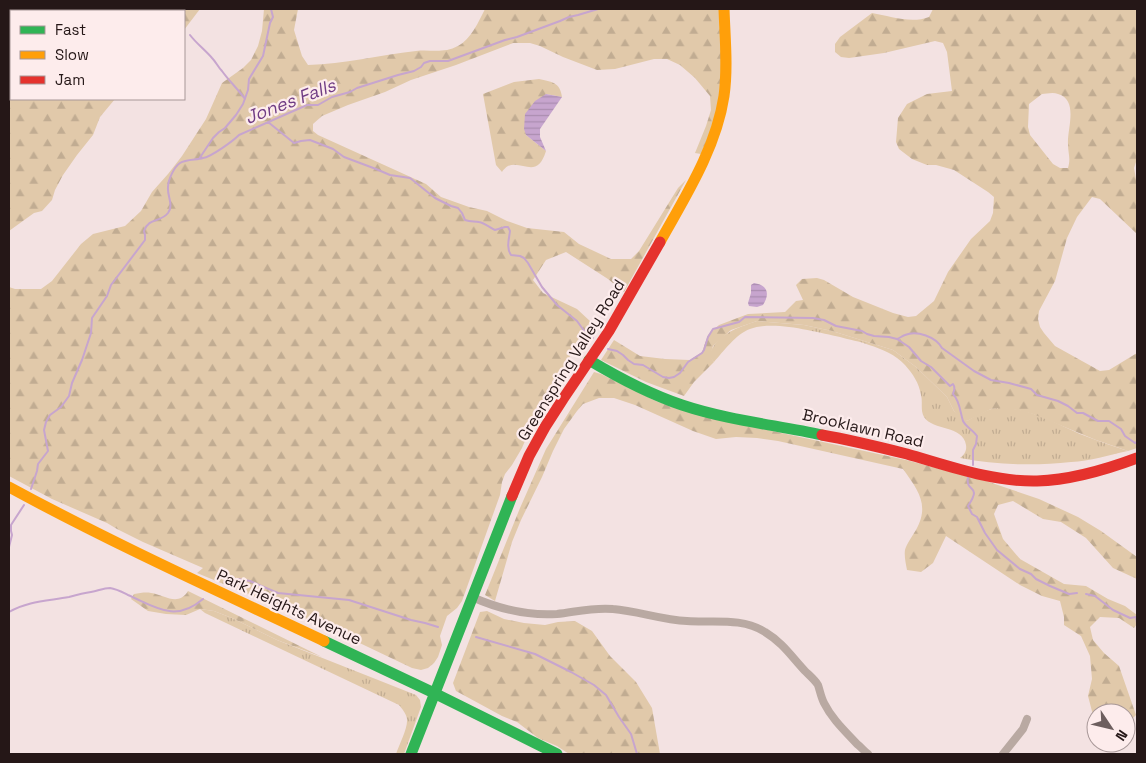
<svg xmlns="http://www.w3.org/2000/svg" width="1146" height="763" viewBox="0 0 1146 763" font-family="'Space Grotesk',sans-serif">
<defs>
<pattern id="grass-tufts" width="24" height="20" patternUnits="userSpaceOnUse" patternTransform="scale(1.25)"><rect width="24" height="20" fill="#e1c9aa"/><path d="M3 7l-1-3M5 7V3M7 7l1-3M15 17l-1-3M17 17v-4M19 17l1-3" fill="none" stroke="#c1ac92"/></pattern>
<pattern id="forest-firs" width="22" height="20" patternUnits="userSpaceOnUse" patternTransform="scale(1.25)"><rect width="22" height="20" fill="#e1c9aa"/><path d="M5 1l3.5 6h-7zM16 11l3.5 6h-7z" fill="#c1ac92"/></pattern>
<pattern id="water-rules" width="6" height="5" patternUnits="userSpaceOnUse" patternTransform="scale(1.25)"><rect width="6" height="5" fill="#c7a5ce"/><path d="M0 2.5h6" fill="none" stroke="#ab8db0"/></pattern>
</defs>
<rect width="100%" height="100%" fill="#f3e2e2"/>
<path fill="url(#grass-tufts)" d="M103 9H168L165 11H105Z
M757 321 804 325 832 331 893 350 916 367 947 397 954 411 967 421C976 416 988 408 999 408 1027 407 1055 423 1080 434 1096 440 1112 446 1128 451 1109 455 1090 461 1071 462 1035 466 996 465 960 458 964 455 967 451 966 445 963 425 933 431 924 417 920 410 923 402 921 395 919 383 913 374 905 365 896 355 882 349 869 345 860 341 849 340 840 337 816 332 773 320 750 329 736 334 723 352 714 362L709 356C716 334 737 328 757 321Z
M200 609 214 611 232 618 277 640 416 695 420 700 421 707 404 754H396C399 745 408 728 407 719 406 713 402 709 399 705L205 613Z"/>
<path fill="url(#forest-firs)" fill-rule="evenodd" d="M9 9H103L105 11H11V99H115L100 117 93 135 77 155 63 175 55 190 52 200 42 211 34 213 9 231Z
M168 9H200L184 30V11H165Z
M264 9H298L294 30 302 56 308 65C344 64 379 55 416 51 430 49 443 54 458 46 471 39 479 21 485 9H720C722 37 724 66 720 95 718 115 709 135 701 154L695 153 706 126 711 110 710 96 695 78 680 65 667 59H654L615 69 597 70 563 57 540 46 530 43H513L456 65 411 80 385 92 348 105 322 116 313 124V131L318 135 426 184 441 197 469 207 487 211 507 221 527 228 564 232 579 244 611 259H631L639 251 678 188 686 180 624 292 608 279 566 252 546 260 533 280 543 293 577 309 591 322 572 348 565 374 530 429 522 448 512 465 505 474 502 482 500 495 462 601 457 608 447 616 440 636 442 645 438 657 434 663 428 668 421 670 412 668 324 626 197 573 203 568 143 542 117 529 107 523 52 499 9 476V287L15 289H41L52 281 81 244 93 234 125 226 141 211 152 192 168 174 182 156 206 119 222 83 243 68 251 60 258 46 262 31Z
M933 9H1137V159L1134 168 1137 185V234L1100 199 1092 197 1077 217 1067 238 1055 281 1039 311 1038 319 1040 327 1044 333 1055 346 1100 371 1109 370 1137 353V448L1128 451 1096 440 1033 414 1017 410 998 408 991 409 967 421 960 418 954 411 947 397 916 367 893 350 832 331 804 325 757 321 731 330 713 346 710 356 714 362 694 382 684 396 646 382 601 360 614 340 640 356 665 359 690 360 702 352 708 335 719 325 748 314 785 312 796 301 803 300 796 285 802 279 817 278 824 280 853 297 893 313 908 317 916 316 934 301 948 272 971 239 990 221 993 213 994 197 988 192 954 170 936 165H927L912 159 899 149 896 142 898 118 907 104 927 94 952 91 947 52 943 43 935 41 884 53 849 58 841 57 835 52V44L840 37 872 13C890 16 911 24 929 17ZM1042 94C1046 94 1053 92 1058 94 1079 100 1067 129 1068 144 1068 154 1071 158 1068 168H1060L1053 164 1030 135 1028 127 1029 104Z
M539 79C552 82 560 82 562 97L546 94 526 135 546 151C537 180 523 160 508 166 506 167 503 170 502 172L496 165 483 94 514 82Z
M594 372 601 374 658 402 721 420 906 460 986 481 1039 499 1078 517 1101 531 1137 557V579L1113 568 1086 538 1061 522 1043 519 1013 501 998 505 994 514 1003 539 1020 559 1064 584 1086 586 1108 599 1125 606 1137 615V624L1134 628 1119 618 1100 617 1090 627 1093 640 1104 653 1119 666 1136 715 1126 725V713H1096V716L1093 715 1088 696 1092 679 1090 656 1081 636 1064 625V617L1060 601 1042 596 1020 585 946 536 933 563 921 572 907 570C906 564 904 556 905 550 906 545 913 535 916 530 930 505 918 490 903 469L778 441 757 438 736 437 716 439 693 431 635 405 614 398H599L583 404 577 411 564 429 553 451 542 477 521 520 512 542 495 601 485 595 520 508 546 449Z
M188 591 322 657 277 640 232 618 214 611 200 609 186 615 166 614 148 611 131 599 134 594C140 593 146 592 151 593 165 595 178 607 188 591Z
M487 611 504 619 524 623 545 625 558 622 575 621 592 631 610 656 636 682 652 708 660 754H569L557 746 538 738 517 722 502 716 456 691 453 683 480 612Z"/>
<path fill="url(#water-rules)" d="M546 94 562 97 540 129V137L546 151 526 135 524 129 525 114 535 101Z
M754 283C768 285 770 294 763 305L757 307 749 306 748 303 751 293V285Z"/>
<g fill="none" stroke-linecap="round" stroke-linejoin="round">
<path stroke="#c7a5ce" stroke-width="2" d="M190 35C196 43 205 50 212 58 216 62 218 67 222 71 229 81 238 89 245 99
M268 122 294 143 301 141 310 140 333 149 344 157 376 169 390 175 410 178 435 198 451 206 458 208 462 213 465 220C471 222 474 221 479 222 485 223 490 228 495 230L505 227H508L510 231C509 239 506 248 511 255L520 256 524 258 528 263 542 287 557 305 577 321 585 332 593 338
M199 159 213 138 219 132 225 128 236 115 243 104 248 90 249 79 263 56 270 23 273 17 271 9
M897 339 909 347 921 361 931 367 950 386 953 384C956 388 954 390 953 394 960 401 960 412 963 421 966 427 973 430 977 436L976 444 973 450V465
M608 349 617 351 623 355 628 360 634 364 643 365 663 377 669 378 674 377 680 373 688 362 702 353 704 350 708 337 713 329 739 322 745 317 813 318 824 320 836 326 862 331 867 334 874 336 889 337 897 339C900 338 902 336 905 335 917 330 936 337 942 348L974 371 991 380 1009 383 1031 389 1037 395 1058 401 1068 406 1077 413H1083L1098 421H1109L1121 429 1125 436 1135 443 1137 442
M968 477C966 489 974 487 974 493 974 497 970 503 968 506L972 514 977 517 985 533 997 550 1020 569 1031 574 1036 579 1050 586 1069 594 1077 593
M31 489 37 471 38 464 48 451 44 430 46 422 50 415 61 407 69 396 72 383 82 360 91 333 92 318 107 296 111 285 145 240V235L144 231C149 217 160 223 168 213 174 205 167 196 168 187 168 180 174 167 180 163 186 159 197 160 203 158 211 157 233 141 239 135L307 105H318L332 97 350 92 357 88 398 75 414 71 421 67 424 63 430 61H448L505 40 517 37 560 21 569 17 578 15 598 9
M9 547 12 535 11 531V525L24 505
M226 581 238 579 250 581 278 593 349 600 411 620 425 623 438 627
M1086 594 1095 596 1113 610 1128 617 1130 618 1136 617 1137 623
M9 612C28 601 47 601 69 597 76 595 83 593 91 592 98 591 103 588 110 588 117 589 122 592 128 595 156 607 175 623 203 599
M476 637 535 654 571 672 594 685 606 695 619 717 631 734 637 754"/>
<path stroke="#b9a9a2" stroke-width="8" d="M472 597C499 609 526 616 557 614 575 612 594 607 613 609 638 611 662 620 687 621 713 623 742 617 765 632 783 643 791 656 805 671 809 675 815 680 818 685 820 691 821 697 824 703 832 719 845 731 857 744 861 747 864 751 868 754
M1003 754 1023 729 1027 719"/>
<path stroke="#30b455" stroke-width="11" d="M589 360C619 378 649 394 682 405 727 420 776 425 822 435
M324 641 434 693 557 754
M411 754 512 496"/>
<path stroke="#ff9f0a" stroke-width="11" d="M660 242C685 197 716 149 724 96 728 68 725 38 724 9
M9 487C112 543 218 591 324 641"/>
<path stroke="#e5322d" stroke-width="11" d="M822 435C851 440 879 447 907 454 949 466 993 482 1037 481 1072 480 1105 470 1137 458
M512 496 529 456 545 427 563 399 609 331 660 242"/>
</g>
<g text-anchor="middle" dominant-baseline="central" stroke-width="4.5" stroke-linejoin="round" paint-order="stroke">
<g font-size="16" fill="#251717" stroke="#fdecec">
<text transform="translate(571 360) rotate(-58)">Greenspring Valley Road</text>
<text transform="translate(863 428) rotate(13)">Brooklawn Road</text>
<text transform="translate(289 607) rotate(25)">Park Heights Avenue</text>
</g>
<g font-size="18" font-style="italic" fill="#703c84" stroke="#fdecec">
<text transform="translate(290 101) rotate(-21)">Jones Falls</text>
</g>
</g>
<rect width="1146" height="763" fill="none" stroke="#251717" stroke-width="20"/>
<rect x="10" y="10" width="175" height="90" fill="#fdecec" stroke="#a79797"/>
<rect x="20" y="26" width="25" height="8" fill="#30b455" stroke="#a79797"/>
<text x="55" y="35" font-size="15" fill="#251717">Fast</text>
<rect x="20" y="51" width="25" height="8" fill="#ff9f0a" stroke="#a79797"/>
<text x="55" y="60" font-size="15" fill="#251717">Slow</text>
<rect x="20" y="76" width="25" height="8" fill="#e5322d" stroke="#a79797"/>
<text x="55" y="85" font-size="15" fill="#251717">Jam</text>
<g transform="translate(1111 728) rotate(125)"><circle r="24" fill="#fdecec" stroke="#a79797"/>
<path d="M0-4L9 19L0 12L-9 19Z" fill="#6d5e5e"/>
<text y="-8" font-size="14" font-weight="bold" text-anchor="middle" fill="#251717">N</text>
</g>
</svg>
